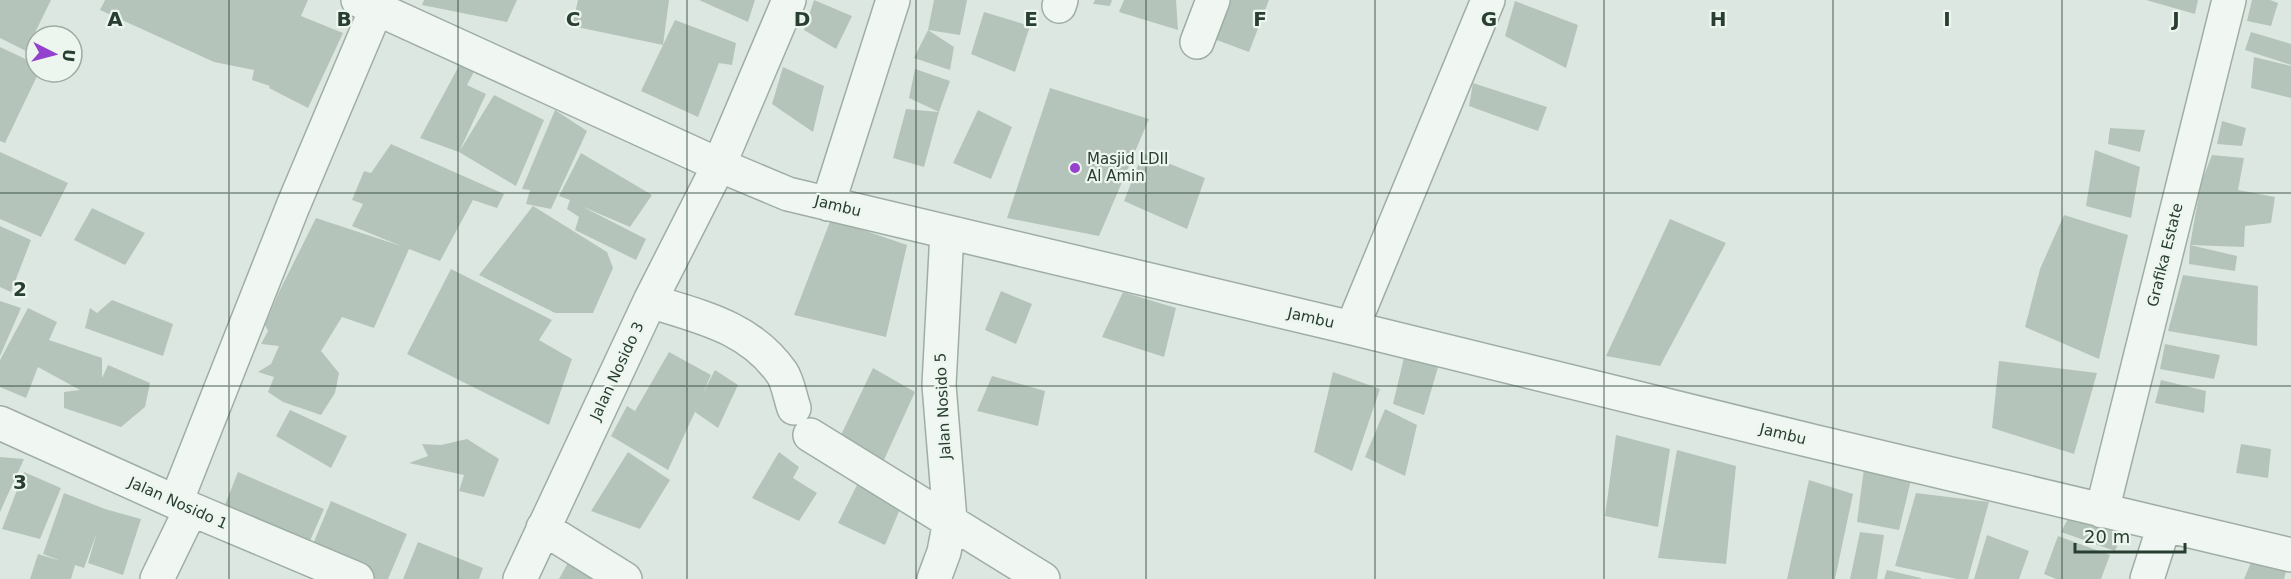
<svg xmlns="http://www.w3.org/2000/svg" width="2291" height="579" viewBox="0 0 2291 579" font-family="'DejaVu Sans',sans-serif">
<rect width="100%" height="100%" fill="#dde7e1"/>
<path fill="#b5c4ba" d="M0 0H51L26 51 0 38Z
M105 0H308L301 16 343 33 308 108 269 88 270 86 252 80 254 70 214 62 100 10Z
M424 0H517L507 22 422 5Z
M578 0H669L663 45 675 20 736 43 732 65 719 63 698 117 641 91 663 45 572 26Z
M699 0H755L748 22Z
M814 0 852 16 836 49 804 30Z
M934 0H967L960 35 928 30Z
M1095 0H1112L1110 6 1093 4Z
M1124 0H1176L1178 30 1119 12Z
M1227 0H1269L1249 52 1214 39Z
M2146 0H2198L2195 14Z
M2252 0H2270L2278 3 2271 26 2247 21Z
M1515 1 1578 25 1566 68 1505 36Z
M984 12 1030 26 1015 72 971 54Z
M928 30 954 47 950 70 914 58Z
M2251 32 2291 44V65L2245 50Z
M0 47 36 64V72H39L5 143 0 141Z
M2254 57 2291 66V98L2251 88Z
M460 64 476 68 467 85 486 94 459 152 494 95 544 120 516 186 459 152 420 138Z
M783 67 824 86 813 132 772 104Z
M915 69 950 81 939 112 909 98Z
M1473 83 1547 107 1538 131 1469 106Z
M1050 88 1149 119 1099 236 1007 218Z
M906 109 939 112 924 167 893 158Z
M555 110 587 131 551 209 526 204 530 190 522 189Z
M978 110 1012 127 991 179 953 163Z
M2222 121 2246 128 2242 146 2217 144Z
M2110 128 2145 130 2140 152 2108 144Z
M391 144 504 194 497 208 473 200 440 261 409 249 374 328 342 317 321 351 339 373 335 393 321 415 283 402 268 392 274 377 258 372 271 364 279 346 261 344 268 331 265 325 279 292 316 218 401 246 352 226 363 204 352 200 364 171 371 173Z
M2095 150 2140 167 2131 218 2086 206Z
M0 152 68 183 41 237 0 219Z
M581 153 652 195 630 227 581 206 646 239 636 260 575 230 579 217 567 209 570 200 559 196Z
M1143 153 1205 178 1187 229 1124 201Z
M2212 155 2244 158 2238 190 2275 197 2271 223 2245 226 2244 247 2190 245 2237 256 2235 271 2189 264 2190 245 2201 183Z
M533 206 607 252 613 268 593 313H555L479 275Z
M92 208 145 233 125 265 74 240Z
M2064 215 2128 235 2099 359 2025 327 2040 269Z
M831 219 907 245 886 337 794 315Z
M1670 219 1726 243 1660 366 1606 356Z
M0 226 31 240 11 292 0 287Z
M451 269 552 320 539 340 572 359 549 425 407 354Z
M2183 275 2258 286 2257 346 2168 331Z
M1001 291 1032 304 1016 344 985 330Z
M1123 292 1176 308 1164 357 1102 337Z
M112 300 173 324 163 356 85 328 90 308 97 313Z
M0 301 21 308 0 356Z
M28 308 57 322 49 340 102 358V378L108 365 150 383 145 407 121 427 64 408V392L80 390 38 367 26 398 0 387V360Z
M2165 344 2220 355 2214 379 2160 369Z
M669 352 711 375 702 395 715 370 738 385 718 428 695 412 668 470 611 436 627 406 635 411Z
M1405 353 1439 364 1424 415 1393 404Z
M1999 361 2097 373 2074 454 1992 428Z
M873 368 915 392 883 462 840 437Z
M1333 372 1380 389 1352 471 1314 452Z
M992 376 1045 391 1038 426 977 411Z
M2161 380 2206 391 2204 413 2155 403Z
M1385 409 1417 425 1405 476 1365 457Z
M290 410 347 436 331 468 276 436Z
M1616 435 1670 449 1658 527 1605 516Z
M467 439 499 459 484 497 459 491 464 475 409 463 428 456 422 444 441 445Z
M2241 444 2271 449 2268 478 2236 473Z
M1677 450 1736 466 1726 564 1658 558Z
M628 452 670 480 640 529 591 511Z
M779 452 799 467 793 478 817 493 799 521 752 498Z
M0 457 24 459 0 512Z
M1864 468 1911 480 1899 530 1857 522Z
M24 472 61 488 40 539 2 529Z
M238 472 324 509 309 543 224 507Z
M1809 480 1853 494 1835 579H1787Z
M858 483 900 509 885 545 838 523Z
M64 493 105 509 141 519 123 575 88 563 97 532 84 568 75 565 71 579H30L38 554 61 561 43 554Z
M1916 493 1989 502 1968 579H1957L1895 566Z
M331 501 407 534 388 579H376L310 551Z
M2071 513 2124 530 2115 551 2061 532Z
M1860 532 1884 535 1877 579H1850Z
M1987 535 2029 551 2019 579H1974Z
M2058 536 2110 555 2101 579H2056L2044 574Z
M418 542 483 568 479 579H403Z
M571 557 610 579H559Z
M2252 560 2286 572 2284 579H2244Z
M1887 570 1921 578V579H1884Z"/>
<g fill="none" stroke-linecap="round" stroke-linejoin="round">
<g stroke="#9faea5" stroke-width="36">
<path id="minor" d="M358 0 719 165 788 194 1352 328 1812 441 2291 555
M1059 6 1061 0
M1197 42 1213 0
M828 204 893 0
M650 301C701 317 750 327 782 373 788 382 790 397 794 408
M1352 328 1488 0
M0 423 191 509 357 579
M810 435 1043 579
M176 502 293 206 380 0
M2102 511 2229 0
M543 528 625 579
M157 579 191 509
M520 579 650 301 719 165 789 0
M934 579 944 552 950 520 939 385 947 232
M2147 579 2164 526"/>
</g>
<use href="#minor" stroke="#f0f6f2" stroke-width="33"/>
</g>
<path fill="none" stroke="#273e30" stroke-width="1.5" stroke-opacity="0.55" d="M229 0V579M458 0V579M687 0V579M916 0V579M1146 0V579M1375 0V579M1604 0V579M1833 0V579M2062 0V579M0 193H2291M0 386H2291"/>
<circle fill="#9442cd" stroke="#edf5ef" stroke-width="2" cx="1075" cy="168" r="6"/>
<g text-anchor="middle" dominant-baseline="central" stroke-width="4.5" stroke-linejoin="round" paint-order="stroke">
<g font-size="15" fill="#273e30" stroke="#edf5ef" text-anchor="start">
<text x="1087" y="159">Masjid LDII<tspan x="1087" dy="17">Al Amin</tspan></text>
</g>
<g font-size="15" fill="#273e30" stroke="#edf5ef">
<text transform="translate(838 206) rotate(14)">Jambu</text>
<text transform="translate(2165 255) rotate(-76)">Grafika Estate</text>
<text transform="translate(1311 318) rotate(13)">Jambu</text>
<text transform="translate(617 371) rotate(-65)">Jalan Nosido 3</text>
<text transform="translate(943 406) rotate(-93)">Jalan Nosido 5</text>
<text transform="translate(1783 434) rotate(14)">Jambu</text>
<text transform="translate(178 503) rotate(24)">Jalan Nosido 1</text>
</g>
</g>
<g font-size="20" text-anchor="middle" font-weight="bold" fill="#273e30" stroke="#edf5ef" stroke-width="4.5" stroke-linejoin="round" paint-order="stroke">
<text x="115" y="26">A</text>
<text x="344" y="26">B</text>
<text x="573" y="26">C</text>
<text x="802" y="26">D</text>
<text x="1031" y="26">E</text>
<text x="1260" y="26">F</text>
<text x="1489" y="26">G</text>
<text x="1718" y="26">H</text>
<text x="1947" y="26">I</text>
<text x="2176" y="26">J</text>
<text x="20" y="296">2</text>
<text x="20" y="489">3</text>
</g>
<g transform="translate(54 54) rotate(96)"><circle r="28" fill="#edf5ef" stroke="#9eaca3" stroke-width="1.5"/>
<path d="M0-4.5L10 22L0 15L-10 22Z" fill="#9442cd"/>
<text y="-9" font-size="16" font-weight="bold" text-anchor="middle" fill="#273e30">U</text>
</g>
<path d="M2075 543v9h110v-9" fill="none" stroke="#273e30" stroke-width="3"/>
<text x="2084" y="543" font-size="18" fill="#273e30" stroke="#edf5ef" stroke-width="4.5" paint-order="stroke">20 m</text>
</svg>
